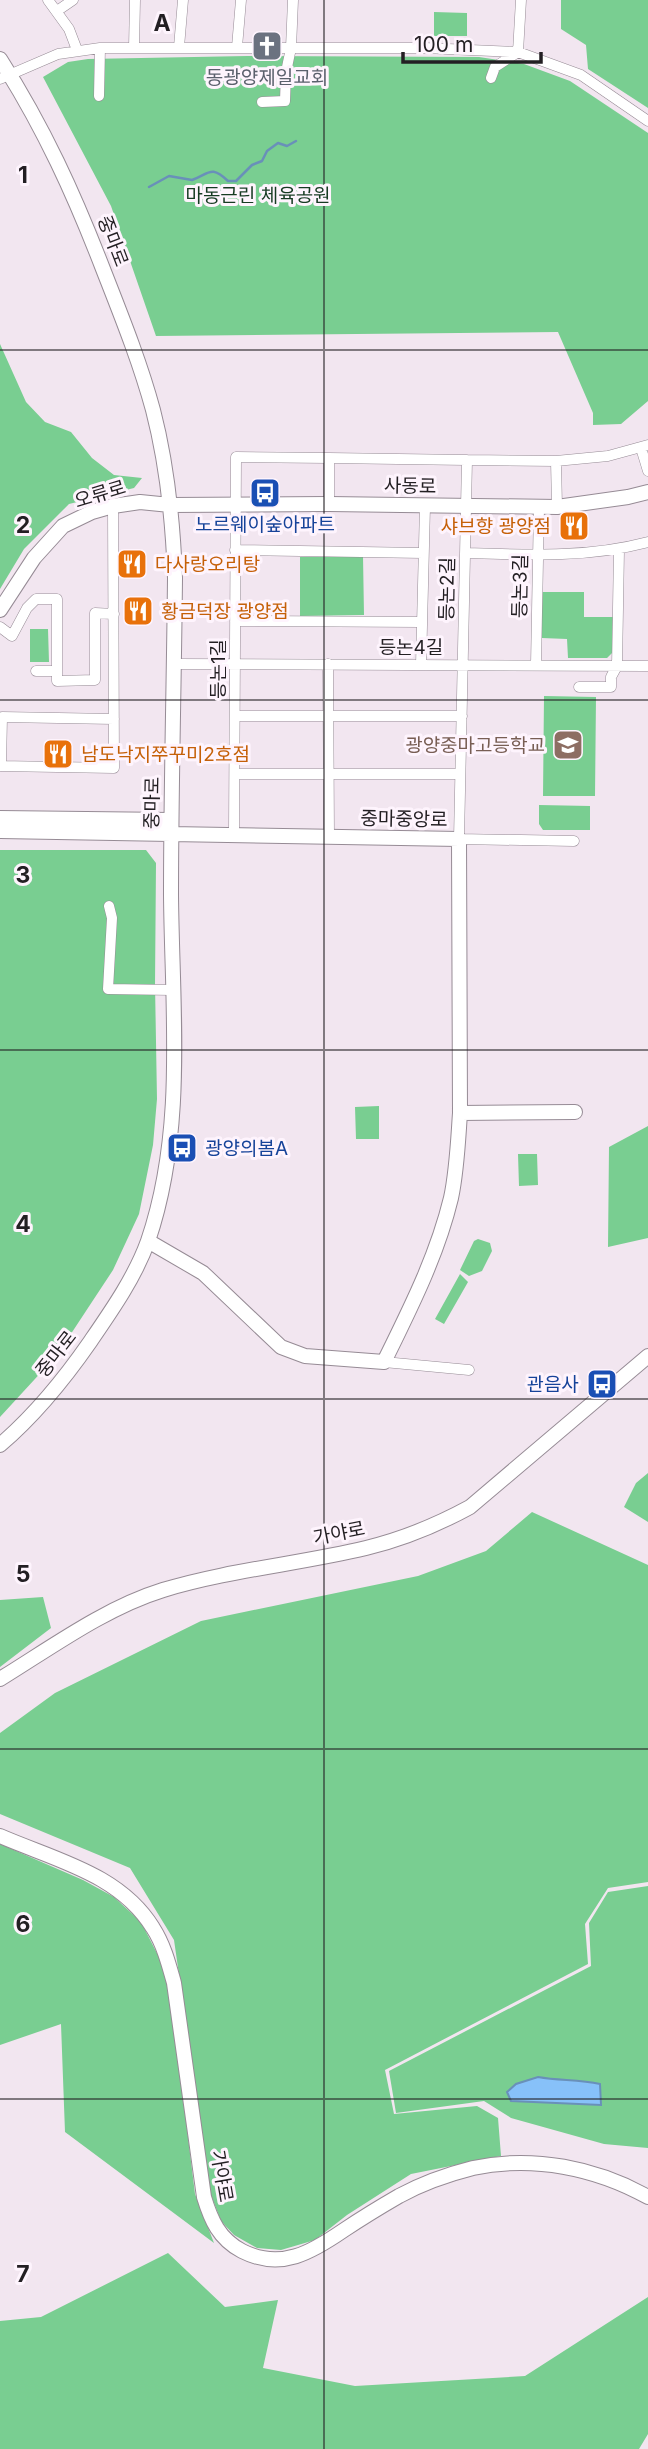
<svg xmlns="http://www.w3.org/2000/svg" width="648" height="2449" viewBox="0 0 648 2449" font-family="Inter,'Noto Sans KR',sans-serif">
<rect width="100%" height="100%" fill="#f2e6f0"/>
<path fill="#79ce91" d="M561 0H648V108L588 69 586 45 561 29Z
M434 12 467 13V36H434Z
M247 56 479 57 524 64 570 81 648 133V401L621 424 593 425V413L558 332 156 336 111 206 43 77 68 62 88 59Z
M0 344 26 402 45 422 71 432 92 458 114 475 142 478 134 488 69 504 24 549 0 589Z
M363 556 364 615 300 616V557Z
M542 592H584V617H613V652L607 658H568L567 639 542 638Z
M48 629 49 662H30V629Z
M544 696 596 697 595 796H543Z
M539 805 590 806V830H543L539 824Z
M0 850H146L156 863 155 984 157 1099 153 1145 139 1214 113 1270 57 1355 0 1417Z
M379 1106V1139H356L355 1107Z
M648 1126V1238L608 1247 609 1147Z
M518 1154H537L538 1185 519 1186Z
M478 1239 490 1243 492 1251 482 1271 469 1276 460 1270 474 1241Z
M460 1274 468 1282 444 1324 435 1319Z
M648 1473V1522L624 1507 636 1483Z
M532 1512 648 1565V1882L608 1888 585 1924 588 1964 385 2070 394 2114 477 2106 498 2118 501 2156 411 2174 347 2215 315 2240 281 2250 257 2248 234 2235 221 2221 211 2195 174 1940 130 1868 0 1814V1733L55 1693 201 1621 418 1576 486 1551Z
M43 1597 51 1628 0 1667V1600Z
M0 1844 83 1880 114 1897 141 1922 164 1967 172 2006 195 2194 214 2243 65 2132 61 2024 0 2045Z
M648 1886V2148L604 2144 511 2118 484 2101 396 2113 389 2071 591 1966 589 1923 608 1892Z
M168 2253 225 2307 278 2300 263 2368 355 2386 525 2376 648 2297V2434L639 2449H0V2321L41 2317Z"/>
<path fill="#87c1f9" stroke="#6990b9" stroke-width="2" d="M538 2077C560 2081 578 2079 600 2084L601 2105 511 2101 507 2092 516 2084Z"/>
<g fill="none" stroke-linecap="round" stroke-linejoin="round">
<path stroke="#6990b9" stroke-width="2.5" d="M149 187 169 176 192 180C210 173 211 165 228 181H236L252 165 262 161 267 151 278 143 287 146 296 141"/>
<g stroke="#968b95" stroke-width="11">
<path id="street" d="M48 0 69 29 77 50
M57 11 73 0
M179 47 183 0
M237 47 241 0
M134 48 135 0
M491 78 495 67 518 52 521 0
M0 79 58 54 100 48H425L518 52 581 75 648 121
M99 96 100 48
M262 102 285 101 286 72 291 48 293 0
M641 448 648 471
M329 458 467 460 459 839 574 841
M467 460 556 461 557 507
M556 461 608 456 648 445
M235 550 423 553
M465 553C527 555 588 558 648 542
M235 621 421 622
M0 627 12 636 27 608 36 599H57V671H36
M174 664 648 666
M328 664 329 836
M421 665 425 506
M536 665 539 507
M57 671V681L95 680V613L114 614
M579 687H611V677L617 666 619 550
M235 716H462
M0 766 114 768 113 506
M1 766 2 717 114 719
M235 774H460
M234 834 236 457 329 458V504
M109 906 112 918 108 989 172 990
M384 1362 469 1370"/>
</g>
<g stroke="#968b95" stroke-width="16">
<path id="secondary" d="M0 59C44 128 74 194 103 269 121 315 140 362 153 410 167 464 173 522 175 578 174 684 171 790 171 895 172 1010 186 1130 148 1241 135 1277 112 1310 90 1342 65 1378 34 1416 0 1445
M0 610 34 558 63 526 92 512 113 506 140 502 170 505 329 504 557 507 628 497 648 492
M0 818 171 820
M0 831 459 839 460 1113 575 1112
M148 1241 203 1273 281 1347 305 1356 384 1362C410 1309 437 1256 451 1198 457 1170 458 1141 460 1113
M0 1679C52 1647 105 1608 163 1590 229 1570 299 1564 366 1548 403 1539 437 1525 470 1507L648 1356
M0 1836C55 1860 120 1874 153 1928 164 1945 169 1965 174 1983L204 2197C211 2220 219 2239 242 2251 281 2271 312 2252 344 2230 362 2218 380 2207 399 2196 421 2184 449 2174 473 2168 533 2155 596 2168 648 2197"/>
</g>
<use href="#street" stroke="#fff" stroke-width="10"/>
<use href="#secondary" stroke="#fff" stroke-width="14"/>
</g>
<path fill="none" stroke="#231f23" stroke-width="2" stroke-opacity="0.55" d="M324 0V2449M0 350H648M0 700H648M0 1050H648M0 1399H648M0 1749H648M0 2099H648"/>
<defs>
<g id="church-square" transform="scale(1.575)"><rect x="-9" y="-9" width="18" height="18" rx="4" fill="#6b7280" stroke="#fef4fd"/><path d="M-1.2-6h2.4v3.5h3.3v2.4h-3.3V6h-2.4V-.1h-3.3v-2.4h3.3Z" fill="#fff"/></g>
<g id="bus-square" transform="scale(1.575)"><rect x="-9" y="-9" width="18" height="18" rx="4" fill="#1a4fb4" stroke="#fef4fd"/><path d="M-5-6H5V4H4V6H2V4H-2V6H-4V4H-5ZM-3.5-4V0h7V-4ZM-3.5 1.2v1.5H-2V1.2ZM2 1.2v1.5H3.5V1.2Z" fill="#fff"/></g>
<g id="restaurant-square" transform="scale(1.575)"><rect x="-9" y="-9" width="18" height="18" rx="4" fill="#e8710a" stroke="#fef4fd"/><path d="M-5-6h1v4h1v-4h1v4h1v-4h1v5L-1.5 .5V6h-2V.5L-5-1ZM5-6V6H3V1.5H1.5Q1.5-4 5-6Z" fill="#fff"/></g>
<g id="school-square" transform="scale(1.575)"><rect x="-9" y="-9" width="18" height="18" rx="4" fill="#8d6e63" stroke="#fef4fd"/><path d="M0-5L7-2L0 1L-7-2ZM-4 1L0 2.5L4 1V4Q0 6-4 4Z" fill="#fff"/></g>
</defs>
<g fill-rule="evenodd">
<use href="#church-square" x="267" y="46"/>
<use href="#bus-square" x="265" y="493"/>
<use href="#restaurant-square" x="574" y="526"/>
<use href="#restaurant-square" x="132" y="564"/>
<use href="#restaurant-square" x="138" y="611"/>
<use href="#school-square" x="568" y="745"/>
<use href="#restaurant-square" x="58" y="754"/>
<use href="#bus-square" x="182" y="1148"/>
<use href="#bus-square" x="602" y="1384"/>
</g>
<g text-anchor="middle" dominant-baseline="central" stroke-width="6" stroke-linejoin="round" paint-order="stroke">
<g font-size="19" fill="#5b616d" stroke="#fef4fd">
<text x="267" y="77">동광양제일교회</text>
</g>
<g font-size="19" fill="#163b22" stroke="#fef4fd">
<text x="258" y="195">마동근린 체육공원</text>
</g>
<g font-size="19" fill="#231f23" stroke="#fef4fd">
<text transform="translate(113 241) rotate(69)">중마로</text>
<text transform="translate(410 486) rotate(1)">사동로</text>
<text transform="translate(100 494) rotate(-17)">오류로</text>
<text transform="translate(520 586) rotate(-89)">등논3길</text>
<text transform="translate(447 589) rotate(-89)">등논2길</text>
<text x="411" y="647">등논4길</text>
<text transform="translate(218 669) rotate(-90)">등논1길</text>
<text transform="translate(152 803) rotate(-89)">중마로</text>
<text transform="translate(404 819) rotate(1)">중마중앙로</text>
<text transform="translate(56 1354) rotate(-52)">중마로</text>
<text transform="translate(339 1533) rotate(-11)">가야로</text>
<text transform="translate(222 2176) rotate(80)">가야로</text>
</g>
<g font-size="19" fill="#164399" stroke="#fef4fd">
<text x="265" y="524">노르웨이숲아파트</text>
<text x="205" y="1148" text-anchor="start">광양의봄A</text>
<text x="579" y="1384" text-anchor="end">관음사</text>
</g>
<g font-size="19" fill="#c56008" stroke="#fef4fd" text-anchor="start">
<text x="551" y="526" text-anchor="end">샤브향 광양점</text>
<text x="155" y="564">다사랑오리탕</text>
<text x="161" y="611">황금덕장 광양점</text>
<text x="81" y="754">남도낙지쭈꾸미2호점</text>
</g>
<g font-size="19" fill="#785e54" stroke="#fef4fd" text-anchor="end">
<text x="545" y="745">광양중마고등학교</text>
</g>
</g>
<g font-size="23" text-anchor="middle" font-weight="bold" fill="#231f23" stroke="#fef4fd" stroke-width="6" stroke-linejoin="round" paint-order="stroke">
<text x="162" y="31">A</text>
<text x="23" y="183">1</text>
<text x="23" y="533">2</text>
<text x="23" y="883">3</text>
<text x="23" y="1232">4</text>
<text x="23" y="1582">5</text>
<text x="23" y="1932">6</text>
<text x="23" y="2282">7</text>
</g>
<path d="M403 52v10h138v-10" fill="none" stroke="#231f23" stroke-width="3.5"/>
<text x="414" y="52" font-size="21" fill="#231f23" stroke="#fef4fd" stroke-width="5" paint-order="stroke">100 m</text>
</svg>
